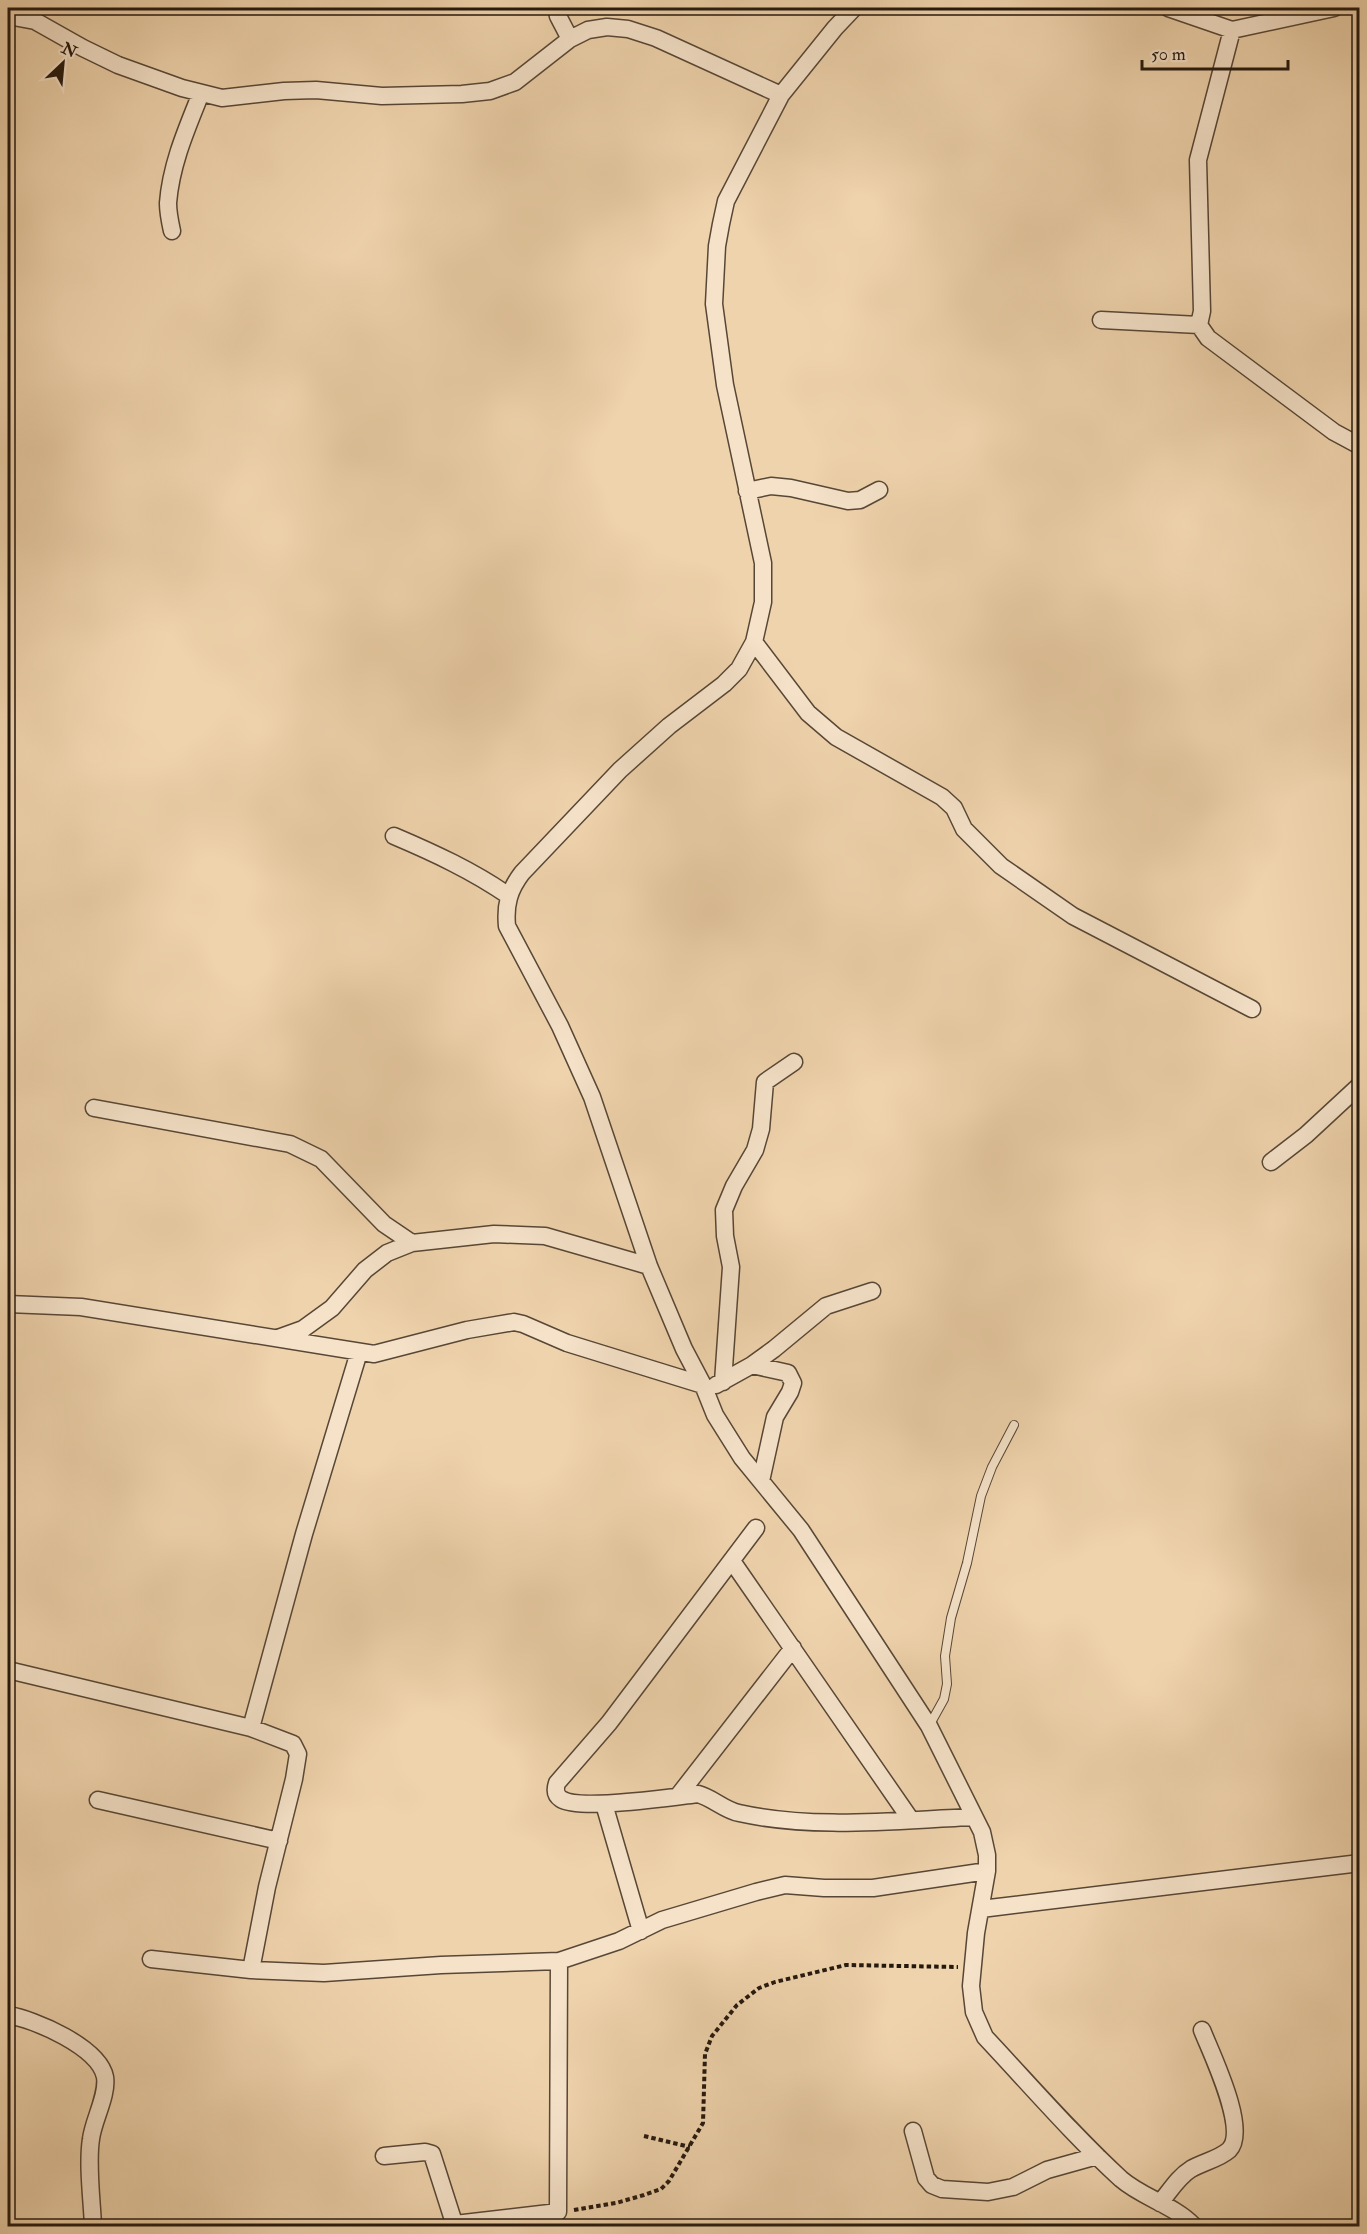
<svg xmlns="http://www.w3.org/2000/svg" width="1367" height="2234" viewBox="0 0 1367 2234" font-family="'IM FELL Double Pica',serif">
<rect width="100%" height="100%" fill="#efd3ac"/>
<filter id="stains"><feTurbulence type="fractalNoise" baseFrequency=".00333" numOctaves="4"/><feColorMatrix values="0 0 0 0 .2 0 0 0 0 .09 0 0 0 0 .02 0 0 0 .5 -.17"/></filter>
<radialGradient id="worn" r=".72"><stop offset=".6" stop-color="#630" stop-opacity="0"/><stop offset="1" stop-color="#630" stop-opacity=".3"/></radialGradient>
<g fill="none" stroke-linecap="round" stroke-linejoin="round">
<g stroke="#574736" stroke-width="10">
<path id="lane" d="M929 1726 944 1699 947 1684 945 1656 951 1618 967 1563 981 1496 992 1467 1014 1425"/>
</g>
<g stroke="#574736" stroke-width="19">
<path id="street" d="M556 8 558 16 570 39
M854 8 835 28 781 95 726 201 721 224 717 246 714 304 725 385 763 563V602L754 642 739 669 724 684 669 726 620 770 522 873C509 890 505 905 507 926L560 1026 592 1097 649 1266 684 1349 703 1385 715 1415 742 1458 801 1530 929 1726 982 1832 987 1855V1871L976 1933 971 1986 974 2012 985 2037C1030 2085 1073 2135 1121 2179 1143 2198 1174 2205 1194 2226
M1168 8 1232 30 1334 8
M8 16 35 21 83 48 118 65 182 88 222 98 284 91 316 90 382 96 462 94 490 91 515 82 570 39 588 30 607 27 628 29 656 38 781 95
M172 231C170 222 168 212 168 203 171 164 187 128 201 93
M1101 320 1199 325 1202 311 1198 160 1232 30
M1199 325 1208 338 1334 432 1360 446
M747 491 771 486 791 488 848 501 860 500 879 490
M754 642 808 713 836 737 942 797 954 808 964 829 1001 866 1073 916 1252 1009
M394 836C434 853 473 871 509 896
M94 1108 290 1144 321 1159 384 1224 412 1243
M1271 1162 1306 1135 1360 1085
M8 1304 81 1307 374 1354 467 1330 514 1322 523 1324 567 1343 703 1385
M278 1338 303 1329 332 1308 365 1270 387 1253 412 1243 494 1234 545 1236 649 1266
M752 1365 788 1373 793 1383 790 1392 775 1417 761 1481
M723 1382 731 1267 725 1236 724 1210 734 1186 755 1150 761 1129 765 1082 794 1062
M716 1385 752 1365 774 1349 826 1306 872 1291
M756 1528 609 1723 557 1783C555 1789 555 1795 561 1799 579 1811 673 1797 698 1794 713 1798 724 1810 739 1813 816 1830 897 1820 974 1817
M732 1561 911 1820
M8 1670 251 1728 293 1744 298 1754 294 1779 267 1887 251 1970
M251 1728 304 1534 359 1352
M678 1796 793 1648
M98 1800 279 1841
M604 1804 641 1931
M981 1909 1360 1863
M151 1959 251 1970 324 1973 441 1965 559 1961 619 1941 662 1920 756 1892 785 1885 824 1888H873L987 1871
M8 2015C34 2019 99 2047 105 2077 108 2095 93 2121 91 2139 87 2164 92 2201 93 2226
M913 2131 926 2178 932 2185 942 2189 988 2192 1013 2187 1047 2170 1097 2156
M384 2156 425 2152 432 2154 455 2226
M1160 2203C1170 2191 1178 2177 1191 2169 1203 2162 1219 2159 1229 2150 1249 2130 1211 2053 1202 2030
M455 2224 558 2212 559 1961"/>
</g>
<path stroke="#24180e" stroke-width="4" stroke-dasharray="4.5 3" stroke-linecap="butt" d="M644 2136 690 2147
M574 2210 616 2203 644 2195 661 2189 669 2181 703 2123 705 2054 712 2036 737 2005 759 1988 775 1982 846 1965 958 1967"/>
<use href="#lane" stroke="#f5e2c9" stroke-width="8"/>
<use href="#street" stroke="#f5e2c9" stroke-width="16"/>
</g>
<rect width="1367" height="2234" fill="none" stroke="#efd3ac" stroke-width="30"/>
<rect x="9" y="9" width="1349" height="2216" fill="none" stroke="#24180e" stroke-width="3"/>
<rect x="15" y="15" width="1337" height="2204" fill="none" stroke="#24180e" stroke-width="1.5"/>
<g transform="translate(63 63) rotate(26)" stroke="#f5e2c9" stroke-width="4.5" paint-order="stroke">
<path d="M0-4.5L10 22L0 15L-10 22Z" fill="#24180e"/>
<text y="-9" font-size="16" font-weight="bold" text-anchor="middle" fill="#24180e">N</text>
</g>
<path d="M1142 60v9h146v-9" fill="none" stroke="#24180e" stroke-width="3"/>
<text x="1151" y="60" font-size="18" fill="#24180e" stroke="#f5e2c9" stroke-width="4.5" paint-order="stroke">50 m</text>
<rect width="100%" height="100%" filter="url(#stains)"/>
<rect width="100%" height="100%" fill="url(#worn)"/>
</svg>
